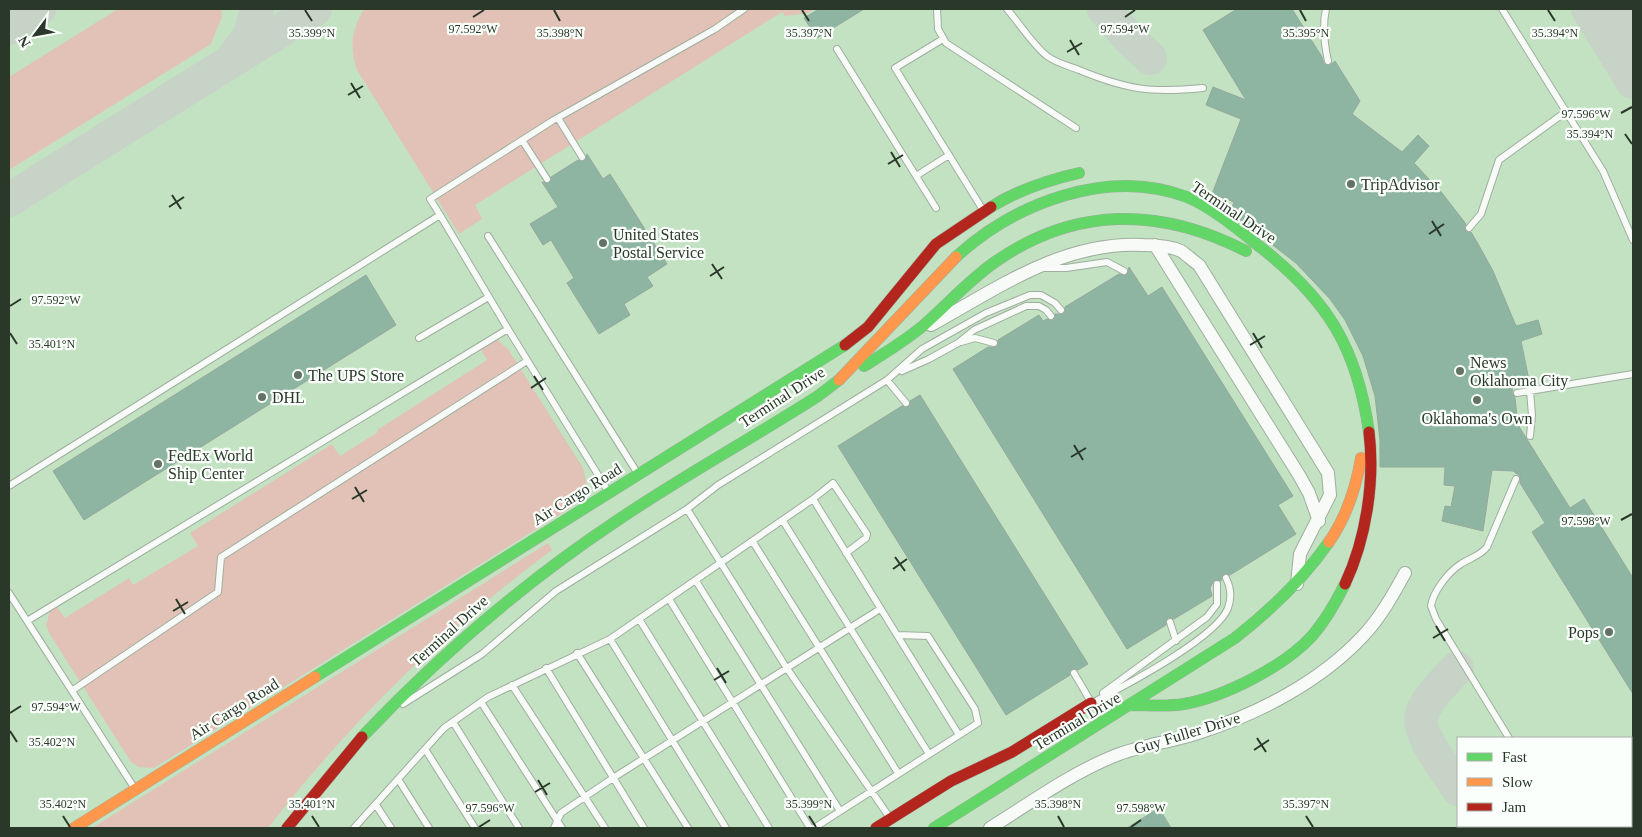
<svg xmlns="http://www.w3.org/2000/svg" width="1642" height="837" viewBox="0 0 1642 837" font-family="'Times New Roman',serif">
<rect width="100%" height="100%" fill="#cce0cc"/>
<path fill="#c2e2c2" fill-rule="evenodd" d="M9 9H1633V828H9ZM1458 738H1631V826H1458Z"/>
<path fill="#e2c2b6" d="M118 9H221L222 17 211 44 9 170V77Z
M364 9H815L808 13 785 16 782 12 475 205 482 219 459 234 357 70C349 47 352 29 364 9Z
M486 339 497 340 508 349 583 468 587 486 581 501 154 768 139 767 131 762 51 636 46 626 50 611 57 607 65 618 129 578 133 585 198 546 190 533 332 444 340 456 378 432 377 430 487 360 478 345V342Z
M548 543 552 550C444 630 350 722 268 828H92Z"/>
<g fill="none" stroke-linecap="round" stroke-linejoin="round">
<path stroke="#c6d3c6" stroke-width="34" d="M1104 9 1127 36 1150 58
M1588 9 1633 82
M1623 9 1620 33 1625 63
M9 28 39 9
M234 57 250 35 257 9
M9 200 315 9
M1457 668C1446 681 1427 697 1422 714 1415 732 1448 772 1458 789
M1482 826 1483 828"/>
</g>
<path fill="#8db5a2" stroke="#96a89b" d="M819 9H864L817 38 804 18Z
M1237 9H1292L1322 57 1324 64 1329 66 1335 61 1360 101 1352 114 1402 152 1418 135 1429 146 1414 163 1442 193 1466 224 1465 231 1471 232 1477 242 1493 271 1516 326 1538 320 1542 334 1521 341 1529 380 1513 383 1512 393 1515 398 1518 425 1570 508 1584 499 1633 578V694L1532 532 1545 523 1520 483V476L1513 471 1492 470 1483 531 1442 521 1445 506 1451 507 1455 486 1444 485 1445 467H1380V440L1375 396 1363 356 1345 320 1330 299 1296 263 1230 212 1234 202 1212 194 1241 119 1206 105 1213 87 1246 100 1203 30Z
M587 154 603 179 610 174 667 264 647 277 653 286 624 304 630 315 599 334 567 283 574 278 551 240 543 245 530 224 558 207 542 182 549 183 551 177 578 160 585 161Z
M1129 267 1148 296 1162 287 1251 429 1293 496 1278 505 1296 534 1230 575 1224 574 1221 581 1214 580 1210 588 1212 596 1174 619 1168 617 1166 625 1127 649 953 369 988 347H997L998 340 1039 315 1043 321 1047 319 1054 320 1055 314H1064L1065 307 1119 274 1127 275Z
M366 275 396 325 84 520 53 471Z
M920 395 1088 664 1078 670 1071 669 1070 675 1006 715 838 446 902 406 909 407 910 401Z
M1159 808 1171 828H1127Z"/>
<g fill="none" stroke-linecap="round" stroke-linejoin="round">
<g stroke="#9fae9f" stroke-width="8">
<path id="lane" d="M937 9 938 29 946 43 1076 128
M1007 9C1020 24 1032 44 1047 56 1056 63 1069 66 1079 70 1128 90 1151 93 1203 88
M1326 9C1322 27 1324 43 1328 61
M1502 9 1603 171 1633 240
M943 39 895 68 983 210
M837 49 916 176 949 155
M558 118 582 157
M522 140 547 179
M916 176 936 208
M440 215 430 199 552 121 715 29 744 9
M1469 228 1481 214 1499 160 1567 111
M488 236 638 474
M1045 268H1066L1107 262 1124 271
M508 329 608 491
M419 338 487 298
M961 342 975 338 994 343
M902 371 929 359 958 343 974 330 1026 306H1039L1046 310 1051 316
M887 380 906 403
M1517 393 1633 374
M1530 436 1532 415 1530 391
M9 486 440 215 508 329 27 621
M813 499 833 483 867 534 866 538 846 553
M687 509 786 667 890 818
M783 521 929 754
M753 542 898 773
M696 581 840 811
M9 593 135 789
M669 599 810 828
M639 619 769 828
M1170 622 1176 641
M897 635 959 735
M610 639 726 828
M577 653 688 828
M546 668 644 828
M1074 673 1091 702
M512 685 605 828
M73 690 218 592 221 557 527 361
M1103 693 1207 617 1217 604V584
M481 702 562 828
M1092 703C1122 687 1217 638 1228 608 1232 597 1231 588 1226 578
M403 704 482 654 556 591 687 509 718 485 887 380 922 349 986 313 1030 295H1041L1055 303 1061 310
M453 722 519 828
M1509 738 1436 619 1431 606C1433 592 1448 572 1461 564 1470 558 1480 556 1487 547L1516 479
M425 749 475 828
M398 779 429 828
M376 805 391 828
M1565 826 1567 828
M354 828 444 728 488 697 610 639 813 499 897 635 928 636 975 709 978 723 814 828
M554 828 561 813 613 778 880 609"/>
</g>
<g stroke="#9fae9f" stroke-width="14">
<path id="street" d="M1155 245 1299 475 1309 493 1319 521
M931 325C998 288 1063 241 1143 245 1155 245 1170 246 1181 251 1187 255 1193 261 1199 265L1328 473 1330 495 1300 554 1297 584
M990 828C1030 803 1070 774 1114 756 1141 745 1171 742 1198 733 1258 714 1320 682 1363 636 1380 618 1393 595 1405 573"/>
</g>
<g stroke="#9fae9f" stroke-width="12">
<path id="fast" d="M991 207C1018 190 1048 180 1079 173
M956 257C1015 203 1108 167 1187 197 1210 206 1239 230 1259 246 1327 299 1357 347 1369 432
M864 366C885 353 905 341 924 325 947 305 969 280 995 262 1075 206 1161 207 1246 251
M315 677 845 345
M1130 705C1148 705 1166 707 1184 704 1224 697 1285 666 1312 636 1326 620 1336 602 1345 584
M362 737C439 656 522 584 615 522 681 477 751 439 818 396L839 380
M934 828 1235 638C1271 610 1303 579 1329 542"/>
</g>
<g stroke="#9fae9f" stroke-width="12">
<path id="slow" d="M839 380 956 257
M1329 542C1347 516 1356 488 1361 458
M74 828 315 677"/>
</g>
<g stroke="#9fae9f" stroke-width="12">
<path id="jam" d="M845 345 868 327 936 244 991 207
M1345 584C1366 539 1375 482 1369 432
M287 828 362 737
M876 828 951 781 1012 752 1091 703"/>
</g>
<use href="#lane" stroke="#f7faf7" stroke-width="6"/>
<use href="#street" stroke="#f7faf7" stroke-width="12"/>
<use href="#fast" stroke="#63d668" stroke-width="11"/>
<use href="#slow" stroke="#ff974d" stroke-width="11"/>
<use href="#jam" stroke="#b3261e" stroke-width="11"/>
</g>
<path fill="none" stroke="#2a382a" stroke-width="2" d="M305 10 312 21M554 10 560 21M802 10 809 21M1300 10 1306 21M1548 10 1555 21M473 17 484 10M1125 17 1135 10M1070 40 1079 55M1067 52 1082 43M351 83 360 98M348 95 363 86M1621 113 1632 107M1625 134 1632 144M891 152 900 167M888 164 903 155M172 195 181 209M169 207 184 197M1432 221 1441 236M1429 234 1444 224M712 264 722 279M710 276 724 267M10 306 21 299M10 333 17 344M1253 333 1262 348M1250 345 1265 336M534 376 543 390M531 388 546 378M1074 445 1083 460M1071 457 1086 448M355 487 364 502M352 499 367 490M1621 520 1632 514M895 557 905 571M893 569 907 559M176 599 185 614M173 611 188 602M1436 626 1445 641M1433 638 1448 629M717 668 726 683M714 680 729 671M10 713 21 706M10 731 17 742M1257 738 1266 752M1254 750 1269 740M538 780 547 795M535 792 550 783M63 816 70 827M312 816 319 827M809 816 816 827M1058 816 1064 827M1306 816 1313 827M479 827 490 820M1131 827 1141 820"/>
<g fill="#637363" stroke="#fbfffb" stroke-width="2">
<circle cx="1351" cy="184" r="5"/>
<circle cx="603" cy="243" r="5"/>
<circle cx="1460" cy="371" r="5"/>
<circle cx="298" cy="375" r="5"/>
<circle cx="262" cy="397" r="5"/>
<circle cx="1477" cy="400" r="5"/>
<circle cx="158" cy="464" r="5"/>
<circle cx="1609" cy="632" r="5"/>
</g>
<g text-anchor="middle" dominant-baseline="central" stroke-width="4.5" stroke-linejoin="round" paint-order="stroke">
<g font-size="16" fill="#2a382a" stroke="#fbfffb" text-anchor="start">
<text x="1361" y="184">TripAdvisor</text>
<text x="613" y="234">United States<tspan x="613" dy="18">Postal Service</tspan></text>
<text x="1470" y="362">News<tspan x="1470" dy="18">Oklahoma City</tspan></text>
<text x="308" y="375">The UPS Store</text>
<text x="272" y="397">DHL</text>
<text x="1477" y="418" text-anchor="middle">Oklahoma's Own</text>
<text x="168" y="455">FedEx World<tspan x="168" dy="18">Ship Center</tspan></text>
<text x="1599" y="632" text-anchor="end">Pops</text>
</g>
<g font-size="16" fill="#2a382a" stroke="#fbfffb">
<text transform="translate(1234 212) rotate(34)">Terminal Drive</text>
<text transform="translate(782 397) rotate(-33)">Terminal Drive</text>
<text transform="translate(577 494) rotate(-32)">Air Cargo Road</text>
<text transform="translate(449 631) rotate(-42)">Terminal Drive</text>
<text transform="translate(234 709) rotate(-32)">Air Cargo Road</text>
<text transform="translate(1077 721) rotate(-31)">Terminal Drive</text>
<text transform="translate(1187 733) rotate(-17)">Guy Fuller Drive</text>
</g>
</g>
<g font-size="12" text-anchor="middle" fill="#2a382a" stroke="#fbfffb" stroke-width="4.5" stroke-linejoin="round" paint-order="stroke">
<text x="473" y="33">97.592°W</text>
<text x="1125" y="33">97.594°W</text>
<text x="1555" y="37">35.394°N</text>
<text x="312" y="37">35.399°N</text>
<text x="809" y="37">35.397°N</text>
<text x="560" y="37">35.398°N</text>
<text x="1306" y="37">35.395°N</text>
<text x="1586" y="118">97.596°W</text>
<text x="1590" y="138">35.394°N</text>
<text x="56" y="304">97.592°W</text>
<text x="52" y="348">35.401°N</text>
<text x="1586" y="525">97.598°W</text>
<text x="56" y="711">97.594°W</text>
<text x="52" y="746">35.402°N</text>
<text x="63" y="808">35.402°N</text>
<text x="312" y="808">35.401°N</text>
<text x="809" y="808">35.399°N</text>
<text x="1058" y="808">35.398°N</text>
<text x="1306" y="808">35.397°N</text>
<text x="490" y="812">97.596°W</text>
<text x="1141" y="812">97.598°W</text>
</g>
<rect width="1642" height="837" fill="none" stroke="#2a382a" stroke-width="20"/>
<rect x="1457" y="737" width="175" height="90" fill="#fbfffb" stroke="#a7afa7"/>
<rect x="1467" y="753" width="25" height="8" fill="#63d668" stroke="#a7afa7"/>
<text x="1502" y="762" font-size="15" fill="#2a382a">Fast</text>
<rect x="1467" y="778" width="25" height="8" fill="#ff974d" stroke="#a7afa7"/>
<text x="1502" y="787" font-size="15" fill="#2a382a">Slow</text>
<rect x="1467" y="803" width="25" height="8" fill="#b3261e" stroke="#a7afa7"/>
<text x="1502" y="812" font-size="15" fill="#2a382a">Jam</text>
<g transform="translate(35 35) rotate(238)" stroke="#fbfffb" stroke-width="4" paint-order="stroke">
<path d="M0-4L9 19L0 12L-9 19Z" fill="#2a382a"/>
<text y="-8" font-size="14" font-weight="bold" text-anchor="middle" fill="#2a382a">N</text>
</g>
</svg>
